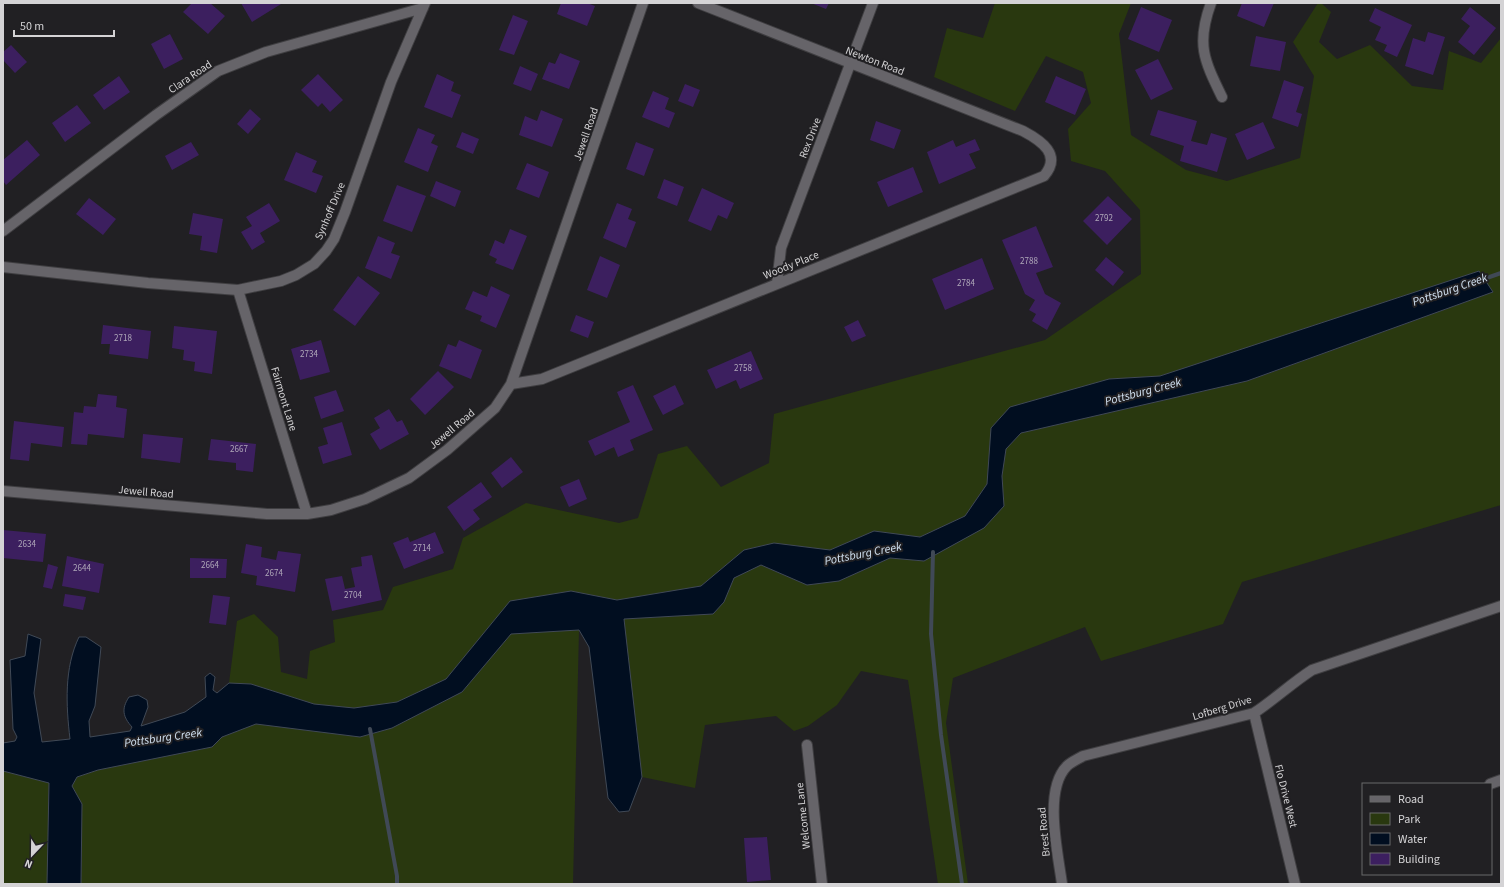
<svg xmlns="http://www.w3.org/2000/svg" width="1504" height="887" viewBox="0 0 1504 887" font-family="'Source Sans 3',sans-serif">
<rect width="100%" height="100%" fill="#212023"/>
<path fill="#29380f" d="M995 3H1131L1119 34 1131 135 1186 170 1227 181 1300 158 1314 76 1293 42 1318 3H1321L1331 12 1319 42 1337 59 1370 45 1412 86 1443 90 1449 51 1481 63 1501 38V505L1242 582 1223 624 1101 661 1085 627 953 678 946 723 968 884H938L908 680 861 671 837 705 808 726 794 731 776 716 705 725 695 788 642 777 623 619 713 614 724 602 734 578 761 565 807 585 839 581 890 558 924 561 1004 506 1002 476 1006 449 1021 433 1248 381 1493 292 1479 271 1160 376 1109 379 991 428 987 484 965 516 920 537 874 531 830 550 774 543 744 550 701 586 617 600 571 591 511 601 446 679 397 702 354 708 314 704 251 684 229 683 237 621 254 614 278 637 281 672 307 679 310 651 335 642 333 620 383 610 393 587 453 569 463 538 526 503 619 523 638 518 658 454 687 446 721 487 769 463 774 414 1045 340 1141 274 1140 210 1105 171 1071 161 1068 129 1091 103 1083 72 1046 56 1015 111 934 77 947 28 983 38Z
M579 630 573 884H81L82 804 72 786 77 777 98 770 212 747 222 737 256 724 360 737 392 728 462 692 511 633Z
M3 771 49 783 47 884H3Z"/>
<path fill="#010e20" stroke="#404956" d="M1479 271 1493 292 1247 381 1021 433 1006 449 1002 476 1004 506 984 528 924 561 890 558 839 581 807 585 761 565 734 578 724 602 713 614 624 619 642 777 629 811 619 812 608 798 589 647 579 630 511 634 462 692 392 728 360 737 256 724 222 737 212 747 98 770 77 777 72 786 82 804 81 884H47L49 783 3 771V743L15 741 17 737 13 729 10 660 25 656 28 634 41 639 34 693 42 742 70 739C66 705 64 668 79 637H86L101 647 95 706 89 721 90 737 130 731 132 727C123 717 121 709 129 697L138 695 147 700 148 707 141 726 185 712 206 697 205 677 210 673 215 677 213 690 217 693 229 683 251 684 314 704 354 708 397 702 446 679 510 601 571 591 617 600 701 586 744 550 774 543 830 550 874 531 920 537 965 516 987 484 991 428 1010 407 1109 379 1160 376Z"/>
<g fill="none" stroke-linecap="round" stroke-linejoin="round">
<path stroke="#404956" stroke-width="4" d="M1481 280 1501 273
M933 552 931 634 941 735 962 884
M370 729 397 876V884"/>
</g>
<path fill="#3c1f5f" d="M192 3H210L225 16 208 34 183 12Z
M241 3H280L281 4 252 22Z
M561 3H587L595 6 587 26 557 14Z
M811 3H829L826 9Z
M1242 3H1274L1264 27 1237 16Z
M1141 7 1172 20 1159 52 1128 39Z
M1470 7 1496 28 1474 55 1458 42 1470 26 1461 19Z
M1375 8 1412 25 1397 57 1384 51 1387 45 1375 40 1381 27 1369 21Z
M513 15 528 21 514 55 499 50Z
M1428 32 1445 37 1433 75 1405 66 1413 38 1425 42Z
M170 34 183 59 164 69 151 44Z
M1256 36 1286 42 1280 71 1250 66Z
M11 45 27 62 15 73 3 60V52Z
M560 53 580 61 569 89 542 79 549 62 555 64Z
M1158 59 1173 89 1151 100 1135 70Z
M520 66 538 74 531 91 513 84Z
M318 74 343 100 330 112 322 103 318 107 301 90Z
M437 74 454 82 451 91 461 95 452 118 424 107Z
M119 76 130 92 104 110 93 95Z
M1056 76 1086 89 1075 115 1045 102Z
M1284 80 1304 87 1296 112 1302 114 1298 127 1272 118Z
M685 84 700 90 693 107 678 101Z
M653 91 669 98 665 109 675 113 669 128 642 117Z
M77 105 91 123 65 142 52 123Z
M250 109 261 119 248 134 237 124Z
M541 110 563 119 552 147 519 135 525 116 537 121Z
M1158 110 1197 121 1191 141 1207 145 1211 133 1227 138 1217 172 1180 161 1184 146 1150 135Z
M876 121 901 130 894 149 870 140Z
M1263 122 1275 148 1247 160 1235 134Z
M418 128 435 135 431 143 438 146 428 172 404 162Z
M462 132 479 139 473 154 456 147Z
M975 139 980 150 969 154 976 168 939 184 927 152 953 140 956 147Z
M27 140 40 155 6 185 3 181V160Z
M191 142 199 155 172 170 165 156Z
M636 142 654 149 644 176 626 169Z
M296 152 317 161 312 172 323 176 316 193 284 180Z
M527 163 549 172 539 198 516 189Z
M913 167 923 192 888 207 877 182Z
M664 179 684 187 677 206 657 198Z
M436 181 461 191 455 207 430 196Z
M397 185 426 196 412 232 383 221Z
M702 188 734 203 727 219 718 215 711 231 688 221Z
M1108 196 1132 219 1107 245 1083 221Z
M89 198 116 219 103 235 76 214Z
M269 203 280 221 260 233 265 242 252 250 241 232 252 226 246 217Z
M617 203 632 209 628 219 636 222 626 248 603 238Z
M193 213 223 219 217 253 200 250 202 236 189 234Z
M1036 226 1053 267 1036 273 1045 294 1061 303 1047 330 1032 321 1036 314 1029 310 1035 300 1025 294 1002 240Z
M510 229 527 236 513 270 495 263 497 259 489 255 495 240 504 244Z
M378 236 395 243 391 253 400 256 391 279 365 268Z
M600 256 620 265 607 298 587 290Z
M1106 257 1124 272 1113 286 1095 270Z
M982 258 994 289 945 310 932 279Z
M358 276 380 293 355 326 333 310Z
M491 286 510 295 496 328 480 321 482 316 465 309 473 291 487 297Z
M576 315 594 322 588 338 570 331Z
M858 320 866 336 852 342 844 327Z
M103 325 151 331 148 359 109 354 110 344H101Z
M174 326 217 331 212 374 194 371 195 362 183 360 184 350 172 348Z
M321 340 330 372 300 380 291 349Z
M459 340 482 350 471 379 439 366 448 344 456 347Z
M751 351 763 379 740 389 736 380 716 389 707 370Z
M438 371 454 387 425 415 410 399Z
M633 385 653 430 630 440 634 450 618 457 614 447 595 456 588 441 630 422 617 392Z
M675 385 684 404 663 415 653 396Z
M336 390 344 411 321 419 314 397Z
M98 394 117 396 116 407 127 409 124 438 88 434 87 445 71 444 74 412 83 413 84 406 96 407Z
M389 409 397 422 402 420 409 434 380 450 370 434 380 428 374 418Z
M14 421 64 427 62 447 31 443 29 461 10 459Z
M342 422 352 455 323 464 318 447 328 444 323 428Z
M143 434 183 438 180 463 141 458Z
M211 439 256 444 253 472 236 470V463L208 460Z
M511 457 523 472 502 488 491 473Z
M579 479 587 499 569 507 560 487Z
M481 482 492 497 473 510 480 519 464 531 447 507Z
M3 530 46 534 43 562 3 558Z
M435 532 444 553 404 569 393 543 408 537 410 542Z
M246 544 262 547 261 557 276 560 278 551 301 554 295 592 256 585 257 576 241 573Z
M372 555 382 600 332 611 325 579 342 576 345 589 355 587 351 568 362 566 361 557Z
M67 556 104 564 99 593 62 586Z
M190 558 227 559 226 578H190Z
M48 564 58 567 52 589 43 587Z
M65 594 86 597 83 610 63 606Z
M213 595 230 597 226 625 209 623Z
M767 837 771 880 747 882 744 838Z"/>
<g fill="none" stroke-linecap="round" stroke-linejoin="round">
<g stroke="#3f3e41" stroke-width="12">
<path id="minor" d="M1211 3C1196 44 1204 60 1222 97
M3 231 156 115 218 71 266 52 423 8
M3 267 148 283 238 290 281 281 296 275 314 264 326 251 334 239 345 212 391 82 425 3
M777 283 781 248 873 3
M238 290 307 514
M511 384 542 379 1044 176C1062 155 1042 141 1023 131L698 3
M3 491 267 514H307L331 510 365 499 409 478 447 450 495 408 511 384 643 3
M1254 713 1295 884
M807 745 822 884
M1490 784 1501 780
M1062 884C1058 853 1043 790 1067 766 1071 762 1078 759 1083 756L1254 713C1275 699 1292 683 1312 670L1501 606"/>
</g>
<use href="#minor" stroke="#666469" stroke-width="10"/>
</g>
<g text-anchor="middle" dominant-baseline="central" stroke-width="4" stroke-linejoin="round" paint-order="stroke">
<g font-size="9" fill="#aea6b8">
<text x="1104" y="218">2792</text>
<text x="1029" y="261">2788</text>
<text x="966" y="283">2784</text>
<text x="123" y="338">2718</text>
<text x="309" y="354">2734</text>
<text x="743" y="368">2758</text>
<text x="239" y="449">2667</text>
<text x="27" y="544">2634</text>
<text x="422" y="548">2714</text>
<text x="210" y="565">2664</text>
<text x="82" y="568">2644</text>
<text x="274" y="573">2674</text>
<text x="353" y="595">2704</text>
</g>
<g font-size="11" fill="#d4d3d5" stroke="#212023">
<text transform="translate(875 61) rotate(21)">Newton Road</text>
<text transform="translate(190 77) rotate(-34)">Clara Road</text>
<text transform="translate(586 134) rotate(-71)">Jewell Road</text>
<text transform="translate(810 138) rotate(-69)">Rex Drive</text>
<text transform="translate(330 211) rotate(-67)">Synhoff Drive</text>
<text transform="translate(791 265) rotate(-22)">Woody Place</text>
<text transform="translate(284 399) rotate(73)">Fairmont Lane</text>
<text transform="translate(452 429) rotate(-40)">Jewell Road</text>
<text transform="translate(146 492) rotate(5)">Jewell Road</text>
<text transform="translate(1222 708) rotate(-17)">Lofberg Drive</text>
<text transform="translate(1286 796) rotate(76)">Flo Drive West</text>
<text transform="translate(803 816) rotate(-96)">Welcome Lane</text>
<text transform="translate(1044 832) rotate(-95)">Brest Road</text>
</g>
<g font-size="12" font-style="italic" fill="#d1e0f0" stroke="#212023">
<text transform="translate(1450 290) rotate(-19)">Pottsburg Creek</text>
<text transform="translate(1143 392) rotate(-15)">Pottsburg Creek</text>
<text transform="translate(863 554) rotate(-11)">Pottsburg Creek</text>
<text transform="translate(163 738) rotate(-8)">Pottsburg Creek</text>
</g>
</g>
<rect width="1504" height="887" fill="none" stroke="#d4d3d5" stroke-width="8"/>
<rect x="1362" y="783" width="130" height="92" fill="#212023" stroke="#69686a"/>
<rect x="1370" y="796" width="20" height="6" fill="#666469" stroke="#69686a"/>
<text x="1398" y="803" font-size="12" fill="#d4d3d5">Road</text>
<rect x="1370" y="813" width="20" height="12" fill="#29380f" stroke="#69686a"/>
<text x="1398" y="823" font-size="12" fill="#d4d3d5">Park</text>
<rect x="1370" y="833" width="20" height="12" fill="#010e20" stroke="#69686a"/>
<text x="1398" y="843" font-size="12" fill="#d4d3d5">Water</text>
<rect x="1370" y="853" width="20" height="12" fill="#3c1f5f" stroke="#69686a"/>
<text x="1398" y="863" font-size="12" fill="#d4d3d5">Building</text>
<g transform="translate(32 855) rotate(202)" stroke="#212023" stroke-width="3" paint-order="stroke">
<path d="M0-3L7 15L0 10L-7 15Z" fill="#d4d3d5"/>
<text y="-6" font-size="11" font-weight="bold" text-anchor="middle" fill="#d4d3d5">N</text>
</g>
<path d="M14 30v6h100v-6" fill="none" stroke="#d4d3d5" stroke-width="2"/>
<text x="20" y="30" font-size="12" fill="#d4d3d5" stroke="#212023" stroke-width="3" paint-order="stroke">50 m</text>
</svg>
